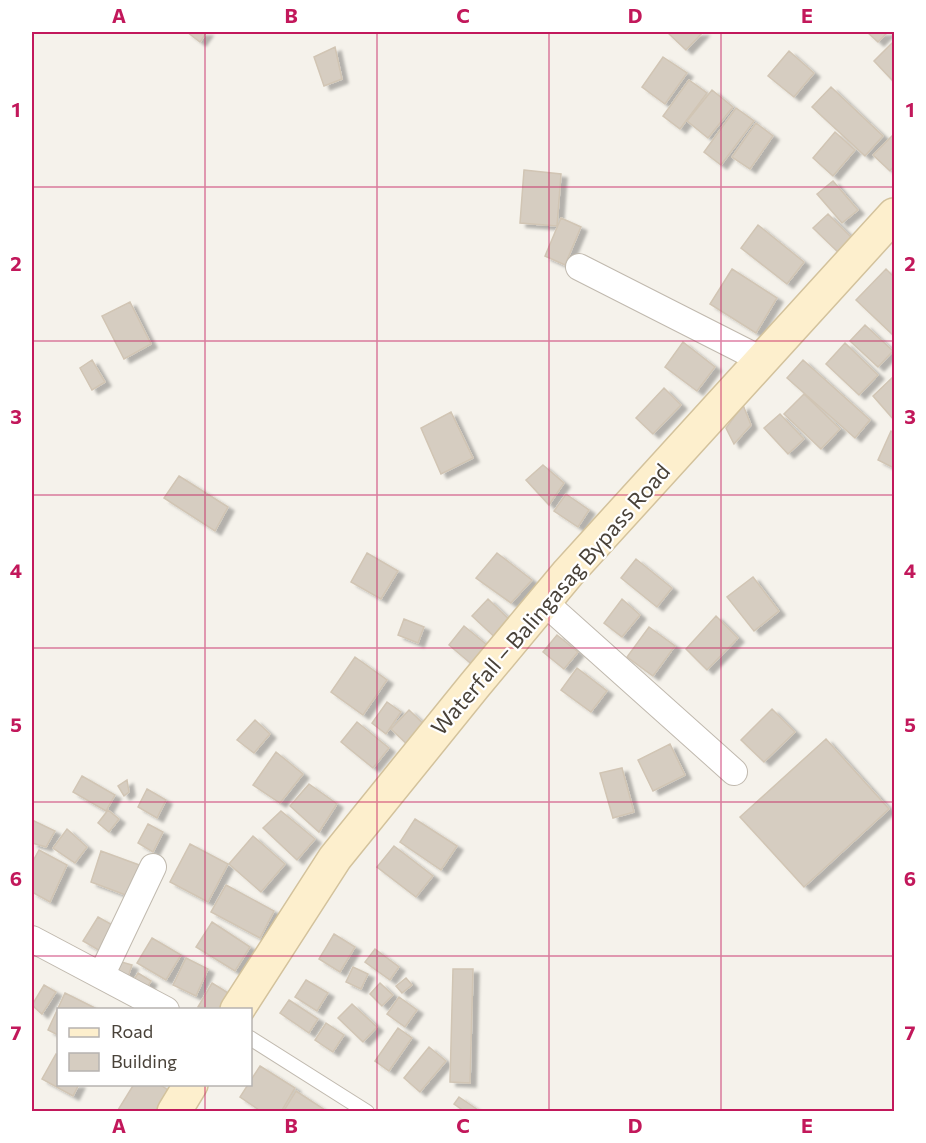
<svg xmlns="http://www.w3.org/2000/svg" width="926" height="1143" viewBox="0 0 926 1143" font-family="Commissioner,sans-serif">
<defs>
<filter id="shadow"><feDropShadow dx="6" dy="4" stdDeviation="1.5" flood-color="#0004"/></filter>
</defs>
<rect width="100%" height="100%" fill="#f5f2eb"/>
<path fill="#d6cdc1" stroke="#d1c5b4" stroke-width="1.5" filter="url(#shadow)" d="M187 32H207L200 42Z
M667 32H703L686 50Z
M867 32H888L878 42Z
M893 42 894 43V82L874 61Z
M335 47 342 79 324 86 314 57Z
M789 51 814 73 794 97 768 76Z
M663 57 687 73 665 104 642 87Z
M689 80 707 93 680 129 663 116Z
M831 87 883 136 865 156 812 107Z
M712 90 733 107 708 138 687 121Z
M736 108 754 121 721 165 704 152Z
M756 123 773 136 750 169 732 157Z
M835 132 855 150 833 176 813 158Z
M893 135 894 166 890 171 873 155Z
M524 170 561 174 557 226 520 223Z
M833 181 858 210 842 223 817 194Z
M828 214 855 241 841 255 813 228Z
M561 218 581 227 565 265 545 256Z
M758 225 804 262 787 284 741 248Z
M732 269 777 298 756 333 710 304Z
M886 269 894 277V336L856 300Z
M130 302 151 344 124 359 102 316Z
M865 325 893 351 878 367 850 341Z
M683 342 715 367 697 391 665 367Z
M845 343 878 375 859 395 826 364Z
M92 360 105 382 92 390 80 368Z
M803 360 870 420 855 438 787 378Z
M894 376V420L873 396Z
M664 388 681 405 653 434 636 418Z
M804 394 840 429 821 449 784 414Z
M743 405 751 425 734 444 726 428Z
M451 412 473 458 441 474 421 428Z
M780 414 804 439 788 454 764 428Z
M891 431 894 433V468L878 460Z
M543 465 564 483 549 505 526 480Z
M179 476 228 507 215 531 164 498Z
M566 494 589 510 578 527 554 511Z
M367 553 398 571 381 599 351 582Z
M497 553 532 580 511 603 476 578Z
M636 559 672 588 657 607 621 578Z
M753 577 779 611 754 631 727 597Z
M488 599 515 625 500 642 472 616Z
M622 599 640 615 622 637 604 623Z
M716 616 738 638 707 670 686 649Z
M404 619 424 627 418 643 398 635Z
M464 626 498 654 482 673 449 645Z
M649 627 675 646 653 676 627 657Z
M557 635 578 652 564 669 543 652Z
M355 657 387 680 363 715 331 692Z
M577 668 607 691 591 712 561 690Z
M387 702 401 712 386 734 372 723Z
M772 709 795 732 764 762 741 740Z
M409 710 431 731 413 750 391 729Z
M255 720 270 734 254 753 237 740Z
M357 722 389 748 373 768 341 742Z
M826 739 889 809 804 887 740 817Z
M670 744 685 775 653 791 638 760Z
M276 752 303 774 280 803 253 785Z
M622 768 634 812 613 818 600 773Z
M82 776 115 795 106 811 73 792Z
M127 780 129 792 124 796 118 786Z
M309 784 337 804 319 832 290 806Z
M147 789 166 800 157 818 138 807Z
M108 810 119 819 109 832 98 823Z
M281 811 315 839 297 860 263 828Z
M415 819 457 846 441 870 400 842Z
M32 820 55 831 46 847 32 843Z
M148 824 163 832 153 852 138 843Z
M67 829 87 847 75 863 53 848Z
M253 836 285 864 261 892 229 864Z
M190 844 228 864 208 902 170 882Z
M394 846 433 876 416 897 377 867Z
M39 850 67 865 50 902 32 892V863Z
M101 851 142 866 131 897 91 882Z
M226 885 274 911 260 938 211 912Z
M98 917 116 927 102 952 83 941Z
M212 922 250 947 235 971 196 947Z
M334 934 355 947 340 972 319 959Z
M152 938 181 955 166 980 137 963Z
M375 949 399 967 390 980 365 962Z
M186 958 208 969 196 996 173 985Z
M111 959 132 965 127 980 107 973Z
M353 967 368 974 361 989 346 982Z
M453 969H473L470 1083 450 1082Z
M138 973 151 981 144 993 131 985Z
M406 978 412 985 402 993 396 986Z
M306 980 328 993 317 1011 295 997Z
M212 983 233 996 225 1010 198 1007Z
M380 983 393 995 382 1006 370 994Z
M44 985 56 992 42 1014 32 1005Z
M65 993 99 1010H58V1035L48 1030Z
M399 997 417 1010 405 1027 387 1014Z
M289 1000 318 1019 309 1033 280 1013Z
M352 1004 377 1027 363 1042 338 1018Z
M326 1023 344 1035 333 1052 315 1040Z
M398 1028 412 1038 389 1071 375 1061Z
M429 1047 446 1061 420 1092 404 1078Z
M56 1054 58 1056V1084H79L73 1096 42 1079Z
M260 1066 295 1088 281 1112H262L240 1097Z
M134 1084H159L171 1092 159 1112H121L118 1110Z
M296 1091 325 1110 324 1112H283Z
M459 1097 481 1112H459L461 1109 454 1104Z"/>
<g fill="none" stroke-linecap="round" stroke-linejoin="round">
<g stroke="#c0b9ae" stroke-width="16">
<path id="service" d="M250 1038 367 1112"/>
</g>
<g stroke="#c0b9ae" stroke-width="28">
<path id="minor" d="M579 267 762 360
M544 602 734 772
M32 939 166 1010
M102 974 153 867"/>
</g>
<g stroke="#d3c29c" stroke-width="36">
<path id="secondary" d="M237 1010 335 858 474 686 568 573 894 215
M174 1112 191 1084"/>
</g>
<use href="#service" stroke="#fff" stroke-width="14"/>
<use href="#minor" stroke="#fff" stroke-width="26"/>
<use href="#secondary" stroke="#fdefcd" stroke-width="33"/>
</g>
<path fill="none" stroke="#c2185b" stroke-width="1.5" stroke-opacity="0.55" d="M205 32V1010M377 32V1112M549 32V1112M721 32V1112M32 187H894M32 341H894M32 495H894M32 648H894M32 802H894M32 956H894M205 1084V1112"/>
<g text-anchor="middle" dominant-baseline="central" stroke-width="4.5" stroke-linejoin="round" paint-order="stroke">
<g font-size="22" fill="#494239" stroke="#fff">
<text transform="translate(550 599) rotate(-49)">Waterfall ‒ Balingasag Bypass Road</text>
</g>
</g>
<rect width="926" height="1143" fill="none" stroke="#ffffff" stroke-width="66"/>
<rect x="57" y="1008" width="195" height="78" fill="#ffffff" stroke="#b6b3b0" stroke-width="1.5"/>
<rect x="69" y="1028" width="30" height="9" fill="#fdefcd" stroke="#b6b3b0" stroke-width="1.5"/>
<text x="111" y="1038" font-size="18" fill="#494239">Road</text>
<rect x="69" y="1053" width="30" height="18" fill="#d6cdc1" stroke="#b6b3b0" stroke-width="1.5"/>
<text x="111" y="1068" font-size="18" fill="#494239">Building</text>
<rect x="33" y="33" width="860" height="1077" fill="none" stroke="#c2185b" stroke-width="2"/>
<g font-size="20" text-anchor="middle" font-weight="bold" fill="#c2185b">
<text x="119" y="23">A</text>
<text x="291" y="23">B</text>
<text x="463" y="23">C</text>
<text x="635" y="23">D</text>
<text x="807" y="23">E</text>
<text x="16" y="117">1</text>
<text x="910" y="117">1</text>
<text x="16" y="271">2</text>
<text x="910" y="271">2</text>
<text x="16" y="424">3</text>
<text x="910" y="424">3</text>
<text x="16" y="578">4</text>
<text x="910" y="578">4</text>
<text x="16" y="732">5</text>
<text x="910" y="732">5</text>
<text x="16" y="886">6</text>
<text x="910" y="886">6</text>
<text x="16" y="1040">7</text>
<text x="910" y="1040">7</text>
<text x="119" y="1133">A</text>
<text x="291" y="1133">B</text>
<text x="463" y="1133">C</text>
<text x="635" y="1133">D</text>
<text x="807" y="1133">E</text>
</g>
</svg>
